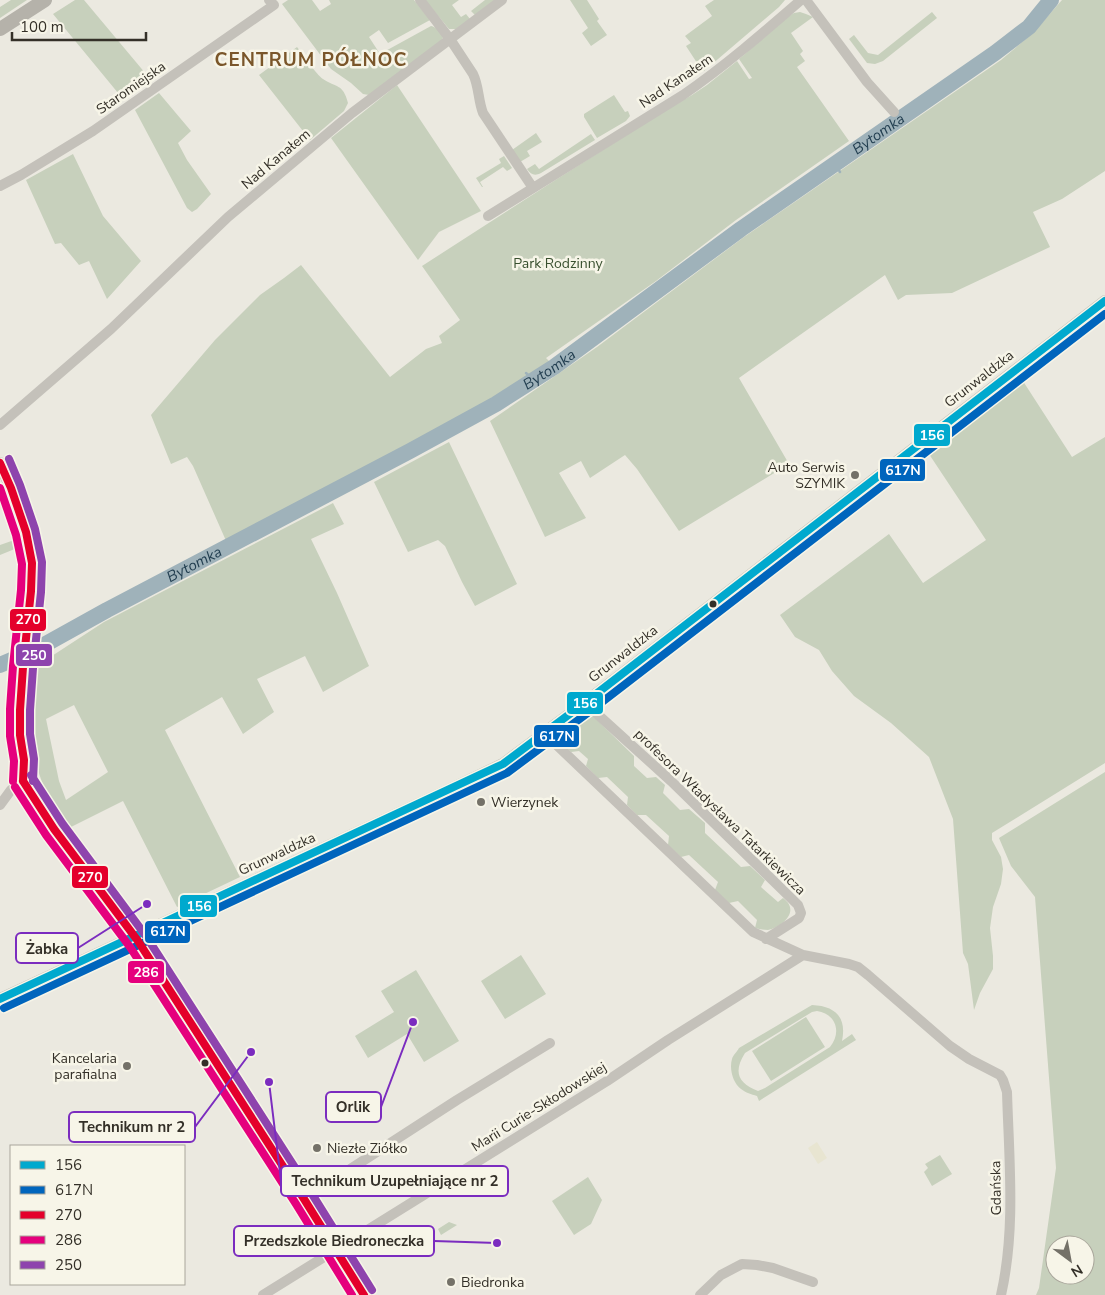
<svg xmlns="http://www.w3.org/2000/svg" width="1105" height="1295" viewBox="0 0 1105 1295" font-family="'Nunito Sans',sans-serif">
<rect width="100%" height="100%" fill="#ebe9e0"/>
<path fill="#c7d0bc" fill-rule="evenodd" d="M11 0H27L0 18V7Z
M75 0H84L151 80 123 99 53 14Z
M288 0H312L320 11 331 4 329 0H414L430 20 388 43 379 30 369 37 380 54 431 26C436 27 442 32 443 38L441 41 369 95 363 94 351 83 331 69 282 4Z
M425 0H459L452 5 461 17 466 14 470 19 456 29H449Z
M485 0H495L475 15 471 11Z
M570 0H587L599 19 597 21 607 35 591 46 582 33 588 28Z
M714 0H785L779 7 704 71 701 69 686 46 691 43 685 36 712 16 705 6Z
M1062 0H1105V171L1062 199 1033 212 1050 247 952 293 906 295 898 300 885 275 739 378 789 464 679 531 637 469 625 455 590 478 581 461 559 473 586 518 545 537 490 421 597 347 744 237 1001 60 1033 33Z
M800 12 806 14 813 17 791 33 803 51 800 54 805 61 797 67 849 141 736 220 656 281 546 358 550 362 503 395 442 429 227 543 193 466 187 457 171 464 151 415 215 340 260 295 284 278 301 265 390 377 426 349 442 343 439 336 460 320 422 266 557 179 663 112 692 95 707 85 737 61 749 79 752 78 739 59 789 16 794 13Z
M932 12 937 18 883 61 875 64 867 63 849 39 854 35 868 53 878 55Z
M297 47C303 55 316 74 323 79 336 88 343 83 348 103L344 111 310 140 259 75Z
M397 85 481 211 439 232 418 260 331 138Z
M159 93 191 131 178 143 187 160 211 194 197 209 192 212 187 208 135 110Z
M614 95 625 112 628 111 630 116 626 121 597 138 584 117V114Z
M536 133 542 142 527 151 530 156 520 162 512 150Z
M591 134 595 140 541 173C535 176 531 175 527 169L535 164 539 169Z
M73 154 103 216 141 261 107 299 89 261 79 265 61 243 55 244 26 180Z
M504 156 512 168 507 171 503 167 480 182 483 187H482L476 178 501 163 499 159Z
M1021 378 1072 457 1105 437V763L992 833V840L1001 857 1003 869 1001 884 993 907 990 928 993 956V969L980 993 974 1010 968 964 963 953 953 819 929 757 891 723 854 696 832 671 819 650 795 637 780 615 889 534 923 583 986 540 927 451Z
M449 442 517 584 475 606 462 582 445 546 438 540 408 552 374 482Z
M333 503 344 524 311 539 337 593 369 666 323 692 305 656 257 679 274 712 243 734 222 697 165 730 240 877 177 907 123 801 67 829C49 803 35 772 32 740 30 716 33 692 35 667L104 622ZM74 705 108 772 66 800 59 781 46 719Z
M20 538 22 546 0 555V545Z
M585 712 591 715 596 719 634 756V766L647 778 656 777 665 785 663 793 680 810 689 809 705 823V833L741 867 750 866 765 880 761 887 778 902 783 898C801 911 782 927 768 930 763 930 759 929 755 928L757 920 738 901 729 903 715 890 718 882 689 855 681 857 668 845 669 836 646 815H637L627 805 628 797 607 777 598 778 586 766 588 759 579 751 571 752 561 743 557 736 558 731Z
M1105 772V1295H1036L1039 1288 1056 1168 1035 897 1011 866 999 838ZM1055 1245H1085V1275H1055Z
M521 955 546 994 505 1019 481 981Z
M416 970 459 1041 424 1062 407 1034 368 1058 355 1036 394 1012 381 991Z
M812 1005C835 1006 847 1017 842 1041L852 1034 856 1040 759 1101 757 1096C751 1094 746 1093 741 1089 733 1083 729 1069 732 1059 733 1055 737 1052 739 1048ZM817 1011C836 1014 842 1032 830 1047L765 1088 758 1091C738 1083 733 1072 745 1053L812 1012Z
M806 1017 825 1047 771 1081 752 1051Z
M940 1155 952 1174 932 1186 924 1172 928 1168 925 1164Z
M588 1177 602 1200 591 1224 574 1235 552 1201Z
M449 1222 457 1225 441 1235 438 1229Z"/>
<path fill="#e8e5d1" d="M817 1142 827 1158 818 1164 808 1148Z"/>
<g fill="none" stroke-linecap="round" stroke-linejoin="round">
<path stroke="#9fb2ba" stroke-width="2.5" d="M835 164 840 172
M554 367V375
M526 373 534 380"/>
<path stroke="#9fb2ba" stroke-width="16" id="s1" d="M0 665 35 650 107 610 410 451 496 404 554 367 741 229 995 53 1029 27 1051 0"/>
<path stroke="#c4c1ba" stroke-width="10" d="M420 0 450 39 473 74C479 86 478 100 483 113L533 188
M806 0 867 82 894 112
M0 186 21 175 93 131 274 5 269 0
M488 216 683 95C725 66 763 33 801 0
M0 425 111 329 228 217 352 113 502 0
M587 701 596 713 671 781 798 905 801 913 799 918 766 939
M544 733 753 932 803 955 849 964 858 967 868 975 950 1046 969 1059 1000 1075 1003 1080 1007 1092C1009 1160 1016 1229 1001 1295
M0 805 11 790 23 781
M304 1199 457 1100 550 1043
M263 1295 607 1081 668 1040 803 955
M700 1295 721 1275 742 1264 757 1265 773 1268 813 1282"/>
<path stroke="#c4c1ba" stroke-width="12" d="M0 463 11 488 26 532 32 563 31 591 23 667 20 710V735L24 760 23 781 32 794 54 829 138 941 304 1199 364 1295
M0 999 451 789 503 764 587 701 1105 301"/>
<path stroke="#b5b2aa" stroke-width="14" d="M0 29 45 0"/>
<g stroke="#f7f5e8" stroke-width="11">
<path id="bus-1" d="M0 999 503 764 587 701 1105 301"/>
</g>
<g stroke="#f7f5e8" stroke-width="11">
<path id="bus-2" d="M4 1008 507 773 593 709 1105 314"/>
</g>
<g stroke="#f7f5e8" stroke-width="11">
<path id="bus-3" d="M0 463 11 488 26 532 32 563 31 591 23 667 20 710V735L24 760 23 781
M23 781 54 829 138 941 304 1199 364 1295"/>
</g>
<g stroke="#f7f5e8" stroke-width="11">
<path id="bus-4" d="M0 488 16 535 22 564 21 590 13 666 10 709V736L14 761 13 781
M15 787 46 835 130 947 296 1204 352 1295"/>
</g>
<g stroke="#f7f5e8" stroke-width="11">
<path id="bus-5" d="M9 459 20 485 35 529 42 562 41 592 33 668 30 710V734L34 759 33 781
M31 775 62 823 146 936 312 1194 372 1290"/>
</g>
<use href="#bus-1" stroke="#00a9ce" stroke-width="8"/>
<use href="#bus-2" stroke="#0065bd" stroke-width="8"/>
<use href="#bus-3" stroke="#e4002b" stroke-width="8"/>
<use href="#bus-4" stroke="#e5007d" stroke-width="8"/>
<use href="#bus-5" stroke="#8e44ad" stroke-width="8"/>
</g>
<g fill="#747168" stroke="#f7f5e8" stroke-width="2">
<circle cx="855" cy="475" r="5"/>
<circle cx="481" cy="802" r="5"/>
<circle cx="127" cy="1066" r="5"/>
<circle cx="317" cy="1148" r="5"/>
<circle cx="451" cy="1282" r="5"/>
</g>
<g fill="#343028" stroke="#f7f5e8" stroke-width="2">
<circle cx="713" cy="604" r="4.5"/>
<circle cx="205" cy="1063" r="4.5"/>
</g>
<g text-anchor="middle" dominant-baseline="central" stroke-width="5" stroke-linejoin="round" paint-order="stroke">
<g font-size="14" fill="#343028" stroke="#f7f5e8">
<text transform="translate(676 81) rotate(-34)">Nad Kanałem</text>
<text transform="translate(131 88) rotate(-35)">Staromiejska</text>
<text transform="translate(276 159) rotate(-40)">Nad Kanałem</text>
<text transform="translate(979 379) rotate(-38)">Grunwaldzka</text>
<text transform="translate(623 654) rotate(-38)">Grunwaldzka</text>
<text transform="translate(720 812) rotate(44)">profesora Władysława Tatarkiewicza</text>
<text transform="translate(277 854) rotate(-25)">Grunwaldzka</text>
<text transform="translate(539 1107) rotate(-32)">Marii Curie-Skłodowskiej</text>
<text transform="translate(996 1188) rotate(-91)">Gdańska</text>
</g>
<g font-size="14" fill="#39502f" stroke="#f7f5e8">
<text x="558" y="263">Park Rodzinny</text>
</g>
<g font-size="14" fill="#343028" stroke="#f7f5e8" text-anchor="start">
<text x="845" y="467" text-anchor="end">Auto Serwis<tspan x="845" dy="16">SZYMIK</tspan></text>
<text x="491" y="802">Wierzynek</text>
<text x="117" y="1058" text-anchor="end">Kancelaria<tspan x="117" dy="16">parafialna</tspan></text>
<text x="327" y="1148">Niezłe Ziółko</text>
<text x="461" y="1282">Biedronka</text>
</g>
<g font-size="15" font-style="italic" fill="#233f51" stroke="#f7f5e8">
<text stroke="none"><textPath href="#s1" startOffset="1029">Bytomka</textPath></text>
<text stroke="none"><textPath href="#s1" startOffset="624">Bytomka</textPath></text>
<text stroke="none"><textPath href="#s1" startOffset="219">Bytomka</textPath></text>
</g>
<g font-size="19" font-weight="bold" letter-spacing="1" fill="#7a562a" stroke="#f7f5e8">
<text x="311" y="60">CENTRUM PÓŁNOC</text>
</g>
</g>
<path fill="none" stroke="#7b2cbf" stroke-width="2" d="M147 904L78 948M413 1022L381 1107M251 1052L195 1127M269 1082L281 1181M497 1243L434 1241"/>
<g fill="#7b2cbf" stroke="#f7f5e8" stroke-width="2">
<circle cx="147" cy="904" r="5"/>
<circle cx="413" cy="1022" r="5"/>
<circle cx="251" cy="1052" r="5"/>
<circle cx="269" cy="1082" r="5"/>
<circle cx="497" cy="1243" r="5"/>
</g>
<g fill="#f7f5e8" stroke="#7b2cbf" stroke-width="2">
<rect x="16" y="933" width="62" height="30" rx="5"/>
<rect x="326" y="1092" width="55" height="30" rx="5"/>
<rect x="69" y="1112" width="126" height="30" rx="5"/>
<rect x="281" y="1166" width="227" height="30" rx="5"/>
<rect x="234" y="1226" width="200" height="30" rx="5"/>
</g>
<g font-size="15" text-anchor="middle" font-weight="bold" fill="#343028">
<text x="47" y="954">Żabka</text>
<text x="353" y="1112">Orlik</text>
<text x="132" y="1132">Technikum nr 2</text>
<text x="395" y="1186">Technikum Uzupełniające nr 2</text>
<text x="334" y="1246">Przedszkole Biedroneczka</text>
</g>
<g stroke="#f7f5e8" stroke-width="2">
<rect x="913" y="423" width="38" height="24" rx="5" fill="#00a9ce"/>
<rect x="879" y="458" width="47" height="24" rx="5" fill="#0065bd"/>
<rect x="9" y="608" width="38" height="24" rx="5" fill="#e4002b"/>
<rect x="15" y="643" width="38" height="24" rx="5" fill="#8e44ad"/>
<rect x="566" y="691" width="38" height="24" rx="5" fill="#00a9ce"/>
<rect x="533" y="724" width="47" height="24" rx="5" fill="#0065bd"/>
<rect x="71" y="865" width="38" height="24" rx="5" fill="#e4002b"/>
<rect x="179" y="894" width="39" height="24" rx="5" fill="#00a9ce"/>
<rect x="144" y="920" width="47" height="24" rx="5" fill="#0065bd"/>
<rect x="127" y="960" width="38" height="24" rx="5" fill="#e5007d"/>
</g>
<g font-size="14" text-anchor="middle" font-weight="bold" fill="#fff">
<text x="932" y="440">156</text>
<text x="903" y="475">617N</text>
<text x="28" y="624">270</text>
<text x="34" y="660">250</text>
<text x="585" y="708">156</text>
<text x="557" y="741">617N</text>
<text x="90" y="882">270</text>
<text x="199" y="911">156</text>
<text x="168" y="936">617N</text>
<text x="146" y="977">286</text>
</g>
<rect x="10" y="1145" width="175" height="140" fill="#f7f5e8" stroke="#a9a69b"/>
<rect x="20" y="1161" width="25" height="8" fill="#00a9ce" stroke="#a9a69b"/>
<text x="55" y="1170" font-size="15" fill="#343028">156</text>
<rect x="20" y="1186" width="25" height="8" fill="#0065bd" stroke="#a9a69b"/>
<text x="55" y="1195" font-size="15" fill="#343028">617N</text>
<rect x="20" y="1211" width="25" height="8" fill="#e4002b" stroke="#a9a69b"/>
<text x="55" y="1220" font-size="15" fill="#343028">270</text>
<rect x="20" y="1236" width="25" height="8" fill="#e5007d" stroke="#a9a69b"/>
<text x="55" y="1245" font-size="15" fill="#343028">286</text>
<rect x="20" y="1261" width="25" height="8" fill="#8e44ad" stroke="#a9a69b"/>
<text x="55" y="1270" font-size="15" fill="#343028">250</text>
<g transform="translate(1070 1260) rotate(148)"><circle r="24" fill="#f7f5e8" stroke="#a9a69b"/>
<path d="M0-4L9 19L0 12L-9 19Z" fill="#747168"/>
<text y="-8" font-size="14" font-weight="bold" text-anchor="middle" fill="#343028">N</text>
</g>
<path d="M12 32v8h134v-8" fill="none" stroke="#343028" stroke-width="2.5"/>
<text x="20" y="32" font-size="15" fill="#343028" stroke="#f7f5e8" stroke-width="4" paint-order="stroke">100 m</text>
</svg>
